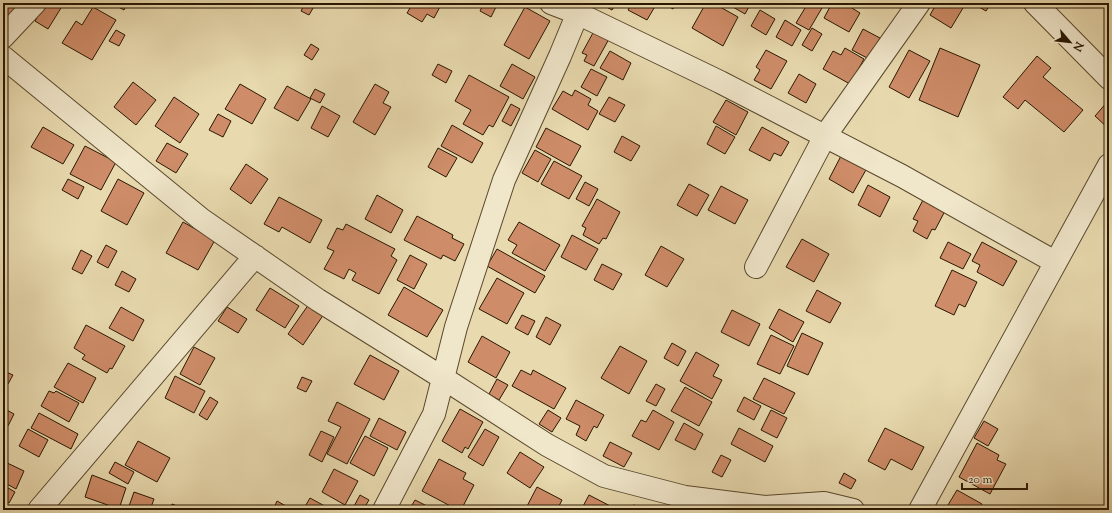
<svg xmlns="http://www.w3.org/2000/svg" width="1112" height="513" viewBox="0 0 1112 513" font-family="'Sorts Mill Goudy',serif">
<rect width="100%" height="100%" fill="#e8d9ae"/>
<filter id="stains"><feTurbulence type="fractalNoise" baseFrequency=".005" numOctaves="4"/><feColorMatrix values="0 0 0 0 .2 0 0 0 0 .09 0 0 0 0 .02 0 0 0 .5 -.17"/></filter>
<radialGradient id="worn" r=".72"><stop offset=".6" stop-color="#630" stop-opacity="0"/><stop offset="1" stop-color="#630" stop-opacity=".3"/></radialGradient>
<path fill="#ce8c68" stroke="#291802" d="M3 3H23L10 16 3 9Z
M41 3H52L61 8 48 29 35 21 37 18 34 16Z
M111 3H127L124 10Z
M305 3H316L309 15 301 11Z
M413 3H442L434 18 427 14 422 22 407 13Z
M484 3H498L491 17 480 11Z
M599 3H616L612 10Z
M632 3H657L647 20 628 10Z
M663 3H676L673 9Z
M706 3H713L738 17 723 46 692 28Z
M726 3H751L745 14Z
M808 3H813L822 8 809 30 796 23Z
M832 3H844L860 13 849 32 824 18Z
M937 3H966L951 28 930 15Z
M972 3H991L986 11Z
M93 7 116 20 92 60 62 43 76 21 82 25Z
M525 7 550 21 529 59 504 45Z
M760 10 775 19 766 35 751 26Z
M785 20 801 30 792 46 776 37Z
M812 28 822 34 812 51 802 45Z
M863 29 880 38 869 59 852 50Z
M116 30 125 35 119 46 109 41Z
M594 31 609 39 594 66 584 61 587 55 582 53Z
M311 44 319 49 312 60 304 55Z
M845 48 864 59 850 84 823 69 833 51 841 55Z
M940 48 980 65 958 117 919 100Z
M766 50 787 61 771 89 754 80 760 70 756 67Z
M909 50 930 61 909 98 889 87Z
M610 51 631 63 623 80 600 68Z
M1037 56 1051 68 1043 77 1083 110 1064 132 1025 100 1018 109 1003 97Z
M438 64 452 71 446 83 432 75Z
M512 64 535 77 523 99 500 86Z
M591 69 607 77 597 96 581 87Z
M799 74 816 84 806 103 788 93Z
M469 75 509 97 493 127 489 125 483 135 463 124 471 110 455 101Z
M133 82 156 100 136 125 114 107Z
M240 84 266 99 252 124 225 109Z
M375 84 389 92 383 103 391 107 375 135 353 122Z
M287 86 311 99 298 121 274 108Z
M315 89 325 94 320 103 310 98Z
M575 90 591 99 588 105 598 111 588 130 552 109 563 91 572 96Z
M174 97 199 114 180 143 155 126Z
M609 97 625 105 615 122 599 114Z
M726 100 748 112 736 135 713 122Z
M1108 101 1109 102V129L1095 116Z
M511 104 520 109 511 126 502 121Z
M322 106 340 116 328 137 311 128Z
M218 114 231 121 223 137 209 130Z
M452 125 483 143 472 163 441 146Z
M716 126 735 137 725 154 707 144Z
M43 127 74 145 63 164 31 147Z
M762 127 789 142 781 156 774 153 770 161 749 150Z
M546 128 581 146 570 166 536 147Z
M622 136 640 146 631 161 614 152Z
M167 143 188 154 176 173 156 161Z
M85 146 116 162 101 190 70 174Z
M438 148 457 158 446 177 428 167Z
M535 150 551 159 538 182 522 173Z
M842 154 867 168 853 193 829 179Z
M554 161 582 176 569 199 541 184Z
M246 164 268 179 251 204 230 189Z
M68 179 84 187 78 199 62 190Z
M118 179 144 193 127 225 101 211Z
M585 182 598 189 589 206 576 199Z
M689 184 709 195 697 216 677 205Z
M868 185 890 197 880 217 858 205Z
M721 186 748 200 735 224 708 210Z
M377 195 403 210 391 233 365 219Z
M279 197 322 220 310 243 282 227 279 232 264 224Z
M597 199 620 212 606 239 603 238 599 244 583 235 586 228 582 226Z
M923 200 945 211 935 230 932 229 927 239 913 231 918 221 913 219Z
M417 216 453 235 452 238 464 244 455 261 443 255 441 259 404 240Z
M183 222 215 240 198 270 166 253Z
M519 222 560 245 545 271 512 253 517 245 508 240Z
M346 224 395 249 391 256 397 260 379 294 352 280 356 273 349 269 344 279 324 269 334 251 327 248 337 228 343 230Z
M572 235 598 249 586 270 561 257Z
M802 239 829 254 814 282 786 267Z
M948 242 971 254 963 269 940 258Z
M982 242 1017 261 1003 286 977 272 980 265 972 261Z
M106 245 117 251 108 268 97 262Z
M661 246 684 259 667 287 645 275Z
M497 249 545 276 535 293 487 266Z
M81 250 92 256 82 274 72 269Z
M410 255 427 264 414 289 397 280Z
M602 264 622 274 613 290 594 280Z
M952 270 977 282 965 307 959 304 954 315 935 306Z
M122 271 136 279 129 292 115 285Z
M497 278 524 293 507 324 479 309Z
M404 287 443 310 427 337 388 315Z
M270 288 299 306 285 328 256 310Z
M817 290 841 303 830 323 806 311Z
M309 304 324 314 303 345 288 334Z
M121 307 144 320 133 341 109 328Z
M227 307 247 319 238 333 218 321Z
M779 309 804 322 793 342 769 328Z
M732 310 760 324 749 346 721 332Z
M522 315 535 321 528 335 515 328Z
M546 317 561 325 550 345 536 337Z
M86 325 125 346 112 369 110 368 107 373 82 359 85 355 74 348Z
M802 333 823 343 808 375 787 366Z
M771 335 794 346 780 374 757 364Z
M482 336 510 352 496 378 468 362Z
M672 343 686 351 678 366 664 358Z
M620 346 647 361 629 394 601 378Z
M194 347 215 358 200 385 180 374Z
M696 352 719 365 713 376 722 380 712 399 680 381Z
M370 355 399 371 384 400 354 384Z
M68 363 96 378 83 403 54 387Z
M521 370 531 375 533 370 566 388 554 409 512 386Z
M6 372 13 375 8 384 3 382V378Z
M175 376 205 391 194 413 165 398Z
M302 377 312 381 306 392 297 388Z
M764 378 795 393 784 414 753 399Z
M497 379 508 385 499 400 489 394Z
M656 384 665 389 656 406 646 401Z
M685 387 712 402 699 426 671 411Z
M49 391 54 393 56 391 79 403 69 422 41 406Z
M210 397 218 402 207 420 199 415Z
M744 397 761 406 754 420 737 411Z
M576 400 604 415 597 428 594 426 586 441 576 435 580 426 566 419Z
M337 402 370 419 347 464 327 454 341 427 328 421Z
M3 408 14 414 8 426 3 424Z
M460 409 483 422 468 449 465 447 462 453 442 441Z
M548 410 561 418 552 432 539 424Z
M653 410 674 422 659 450 632 436 641 420 646 422Z
M771 410 787 418 777 438 761 430Z
M39 413 78 434 71 449 31 428Z
M379 418 406 432 397 450 370 436Z
M984 421 998 429 988 446 974 438Z
M684 423 703 434 695 450 675 440Z
M739 428 773 446 765 462 731 444Z
M885 428 924 447 912 470 891 459 885 470 868 461Z
M28 429 48 440 39 457 19 446Z
M485 429 499 437 483 466 468 457Z
M321 431 334 437 322 462 309 455Z
M365 436 388 448 374 476 350 463Z
M138 441 170 458 157 482 125 465Z
M610 442 632 453 624 467 603 456Z
M977 443 999 455 997 460 1006 464 990 494 959 477Z
M520 452 544 467 530 488 507 473Z
M721 455 731 460 722 477 712 472Z
M439 459 466 473 463 479 474 485 461 510H458L422 491Z
M3 461 24 471 16 489 3 482Z
M115 462 134 472 128 484 109 473Z
M334 469 358 481 345 505 322 492Z
M844 473 856 480 851 489 839 483Z
M92 475 126 488 119 509 85 497Z
M3 485 15 492 9 503 3 500Z
M537 487 562 500 557 510H525Z
M957 490 982 504 979 510H945Z
M134 492 154 499 150 510H131L128 509Z
M360 495 369 500 363 510H352Z
M589 495 618 510H581Z
M310 498 332 510H303Z
M415 500 435 510H409Z
M277 501 293 510H273Z
M172 504 187 510H170Z
M633 505 656 510H632Z"/>
<g fill="none" stroke-linecap="round" stroke-linejoin="round">
<g stroke="#59482d" stroke-width="24">
<path id="minor" d="M551 3 577 13 720 82 902 176 1055 262
M1035 3 1109 78
M3 37 35 3
M3 57 201 219 318 300 443 378 547 445 604 476 685 497 765 507 824 503 853 510
M756 267 825 136 919 3
M39 510 255 256
M384 510 434 414 456 327 504 180 560 56 582 3
M920 510 1109 165"/>
</g>
<use href="#minor" stroke="#f0e6ca" stroke-width="22"/>
</g>
<rect width="1112" height="513" fill="none" stroke="#e8d9ae" stroke-width="16"/>
<rect x="4" y="4" width="1104" height="505" fill="none" stroke="#291802" stroke-width="2"/>
<rect x="8" y="8" width="1096" height="497" fill="none" stroke="#291802"/>
<g transform="translate(1070 42) rotate(118)" stroke="#f0e6ca" stroke-width="3" paint-order="stroke">
<path d="M0-3L7 15L0 10L-7 15Z" fill="#291802"/>
<text y="-6" font-size="11" font-weight="bold" text-anchor="middle" fill="#291802">N</text>
</g>
<path d="M962 483v6h65v-6" fill="none" stroke="#291802" stroke-width="2"/>
<text x="968" y="483" font-size="12" fill="#291802" stroke="#f0e6ca" stroke-width="3" paint-order="stroke">20 m</text>
<rect width="100%" height="100%" filter="url(#stains)"/>
<rect width="100%" height="100%" fill="url(#worn)"/>
</svg>
